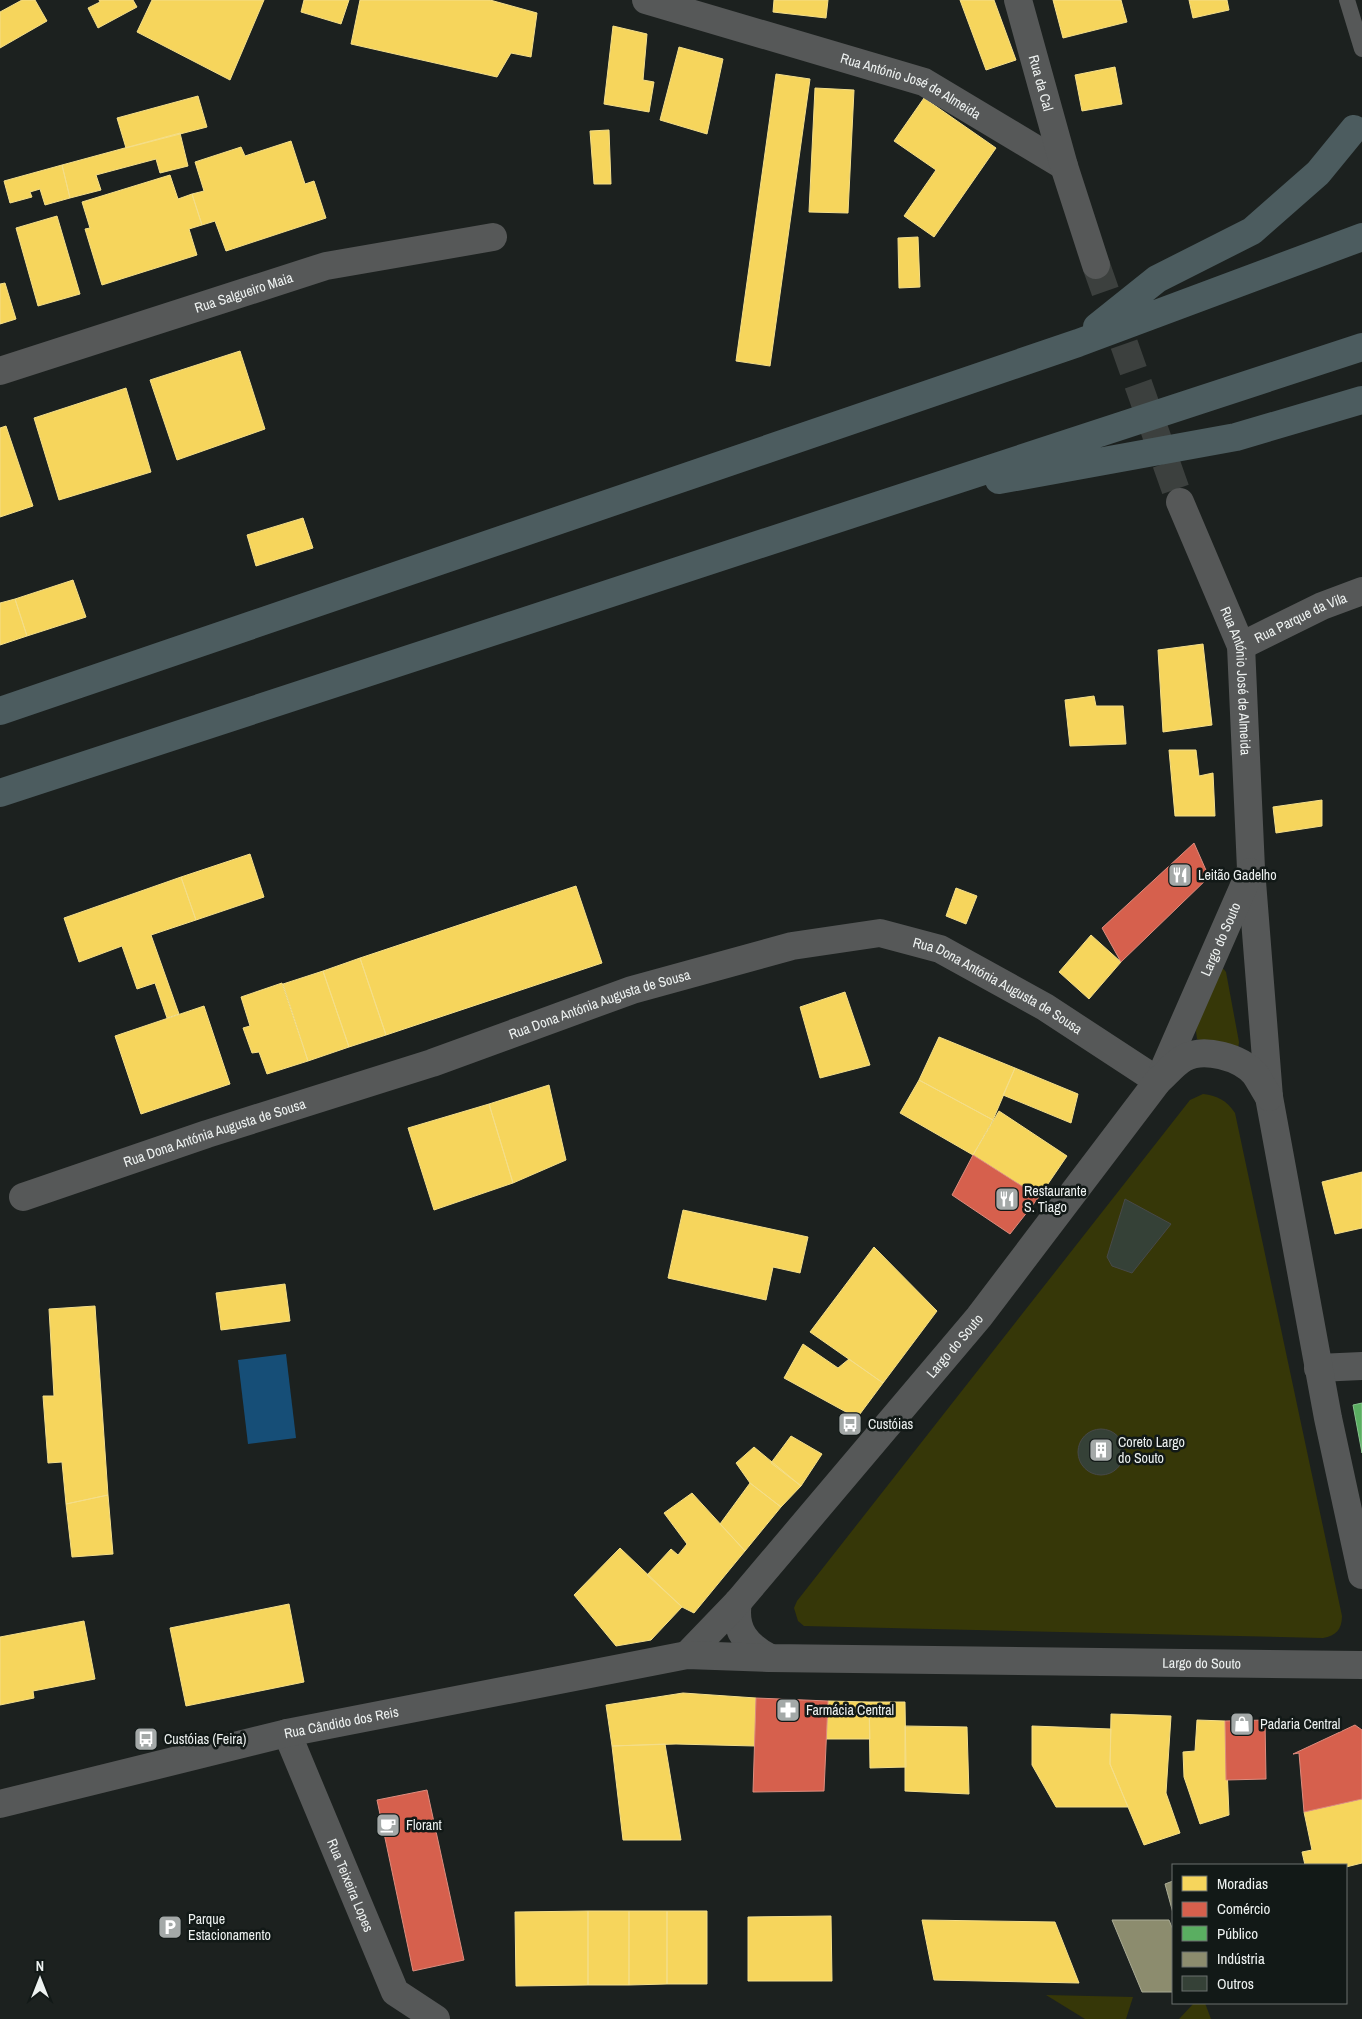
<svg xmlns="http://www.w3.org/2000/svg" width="1362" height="2019" viewBox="0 0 1362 2019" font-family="'Archivo Narrow',sans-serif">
<rect width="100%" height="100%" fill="#1c211f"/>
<path fill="#363708" d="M1221 966 1226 972 1239 1042 1238 1049 1234 1053 1197 1039 1196 1031 1214 968Z
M1203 1094C1218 1096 1226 1100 1235 1113L1342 1616C1342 1629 1336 1636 1323 1638L804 1626 798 1621 794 1608 797 1601 1190 1100Z
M1046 1995 1133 1997 1126 2019H1085Z
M1194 2003H1205L1211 2019H1179Z"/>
<path fill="#164e77" d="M286 1354 296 1438 248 1444 238 1360Z"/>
<path fill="#f6d55c" stroke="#f4de89" d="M22 0H35L47 21 0 48V12Z
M99 0H133L137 7 98 28 88 8 100 2Z
M152 0H264L230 80 137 32Z
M304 0H349L341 24 301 12Z
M360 0H490L537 13 531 57 511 53 497 77 351 44Z
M774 0H828L826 18 773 12Z
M960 0H994L1016 60 986 70Z
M1053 0H1121L1127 22 1063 38Z
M1189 0H1227L1229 10 1193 18Z
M613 26 647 34 643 80 654 82 649 112 604 104Z
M679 47 723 59 707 134 660 120Z
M1115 67 1122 104 1082 111 1075 75Z
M776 74 810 79 770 366 736 361Z
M815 88 854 90 848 213 809 212Z
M198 96 207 127 126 148 117 118Z
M924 98 996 148 934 237 904 216 936 170 894 141Z
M609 130 611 184H594L590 131Z
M180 133 188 166 160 173 156 159 96 175 101 190 70 198 62 165Z
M291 141 305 184 314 181 326 218 226 251 215 221 202 225 192 194 204 191 195 162 241 147 245 156Z
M62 165 70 198 45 205 40 189 30 192 32 197 10 203 4 181Z
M170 175 178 199 192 194 202 225 189 229 197 255 102 285 85 229 90 228 82 202Z
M57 216 80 294 38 306 16 228Z
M918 237 920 287 899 288 898 238Z
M5 283 16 319 0 324V284Z
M240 351 265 429 177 460 150 380Z
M126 388 151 472 59 500 34 418Z
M6 426 33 506 0 517V428Z
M303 518 313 548 256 566 247 535Z
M73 580 86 617 27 636 15 599Z
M15 599 27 636 0 645V603Z
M1203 644 1212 725 1163 732 1158 650Z
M1094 696 1096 706H1123L1126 744 1070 746 1065 700Z
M1169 750H1196L1199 776 1213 773 1215 816H1175Z
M1322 800V826L1276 833 1273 807Z
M250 854 264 897 196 920 181 877Z
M181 877 196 920 151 935 179 1014 167 1018 155 983 137 989 122 946 79 962 64 918Z
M576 886 602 963 386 1035 360 958Z
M956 888 977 896 966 924 946 916Z
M1091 935 1121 962 1089 999 1059 972Z
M360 958 386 1035 349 1047 323 971Z
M323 971 349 1047 308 1061 283 984Z
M282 983 308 1061 267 1074 259 1052 252 1053 243 1028 250 1026 241 997Z
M845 992 870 1065 820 1078 800 1007Z
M204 1006 230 1084 141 1114 115 1036Z
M939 1037 1015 1068 993 1120 919 1080Z
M1015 1068 1078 1094 1071 1123 1003 1095Z
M919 1080 993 1120 973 1155 900 1113Z
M549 1085 566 1160 513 1183 489 1104Z
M489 1104 513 1183 434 1210 408 1128Z
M999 1111 1067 1156 1039 1197 973 1155Z
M1362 1172V1228L1335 1234 1322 1182Z
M683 1210 808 1237 800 1273 773 1267 766 1300 668 1278Z
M874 1247 937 1311 883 1383 810 1332Z
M285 1284 290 1321 221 1330 216 1293Z
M95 1306 108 1495 66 1504 62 1462 48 1463 43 1396H54L49 1309Z
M803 1344 838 1368 849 1359 883 1383 857 1418 784 1378Z
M791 1436 822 1454 801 1486 771 1463Z
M754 1447 801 1486 781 1507 750 1483 736 1463Z
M750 1483 781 1507 745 1551 720 1524Z
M692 1493 745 1551 694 1613 682 1607 647 1575 671 1549 678 1555 687 1544 664 1513Z
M108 1495 113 1554 72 1557 66 1504Z
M620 1548 682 1607 651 1640 616 1646 574 1595Z
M289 1604 304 1682 186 1706 170 1628Z
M84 1621 95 1679 33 1691 34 1698 0 1705V1637Z
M683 1693 756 1698 755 1746 676 1744 612 1746 606 1705Z
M828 1701 869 1702 870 1739H826Z
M869 1702H905L906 1767 870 1768Z
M1111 1714 1171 1716 1166 1793 1180 1833 1144 1845 1110 1764Z
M1197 1720 1225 1721 1229 1815 1200 1824 1184 1777 1183 1752 1195 1751Z
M905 1726 967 1727 969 1794 905 1791Z
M1032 1726 1111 1729 1110 1764 1128 1807H1056L1032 1765Z
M665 1744 681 1840H623L612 1746Z
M1362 1799V1863L1346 1867 1305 1865 1302 1852 1312 1850 1304 1812Z
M588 1911V1985L516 1986 515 1912Z
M588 1911H629V1985H588Z
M629 1911H667V1984L629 1985Z
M667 1911H707V1984H667Z
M831 1916 832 1981H748V1917Z
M922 1920 1055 1922 1079 1983 934 1980Z"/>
<path fill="#d6604d" stroke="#dd8c7e" d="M1194 843 1209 877 1121 962 1102 928Z
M973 1155 1039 1197 1010 1234 952 1195Z
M756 1698 828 1701 824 1791 753 1792Z
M1265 1720 1266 1779 1226 1780 1225 1721Z
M1355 1725 1362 1730V1799L1304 1812 1299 1753 1293 1754Z
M427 1790 464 1960 413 1971 377 1800Z"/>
<path fill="#5aae61" stroke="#86c28c" d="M1362 1403V1453L1353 1405Z"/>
<path fill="#8c8c6e" stroke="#a9ab95" d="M1173 1881V1913L1165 1884Z
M1112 1920H1169L1173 1930V1992H1142Z"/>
<path fill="#354137" stroke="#474948" d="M1125 1199 1171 1224 1132 1273 1112 1266 1107 1257Z
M1078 1452a23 23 0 1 1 46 0a23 23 0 1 1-46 0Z"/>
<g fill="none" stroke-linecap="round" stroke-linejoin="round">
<path stroke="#3c403e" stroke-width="28" stroke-dasharray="28 14" stroke-linecap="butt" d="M1096 265 1180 502"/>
<path stroke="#565858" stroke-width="16" d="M1347 0 1362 49"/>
<g stroke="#565858" stroke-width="28">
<path id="s1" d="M0 371 326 266 493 237"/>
<path id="s2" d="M23 1197 207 1134 432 1063 632 990 792 946 880 933 940 949 1045 1007 1158 1081"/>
<path d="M1318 1368 1362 1366"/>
</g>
<g stroke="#565858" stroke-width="28">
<path id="s3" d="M646 0 924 82 1064 166"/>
<path id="s4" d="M1018 0 1064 166 1096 265"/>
<path id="s5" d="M1180 502 1241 646 1251 869 1269 1097 1328 1418 1362 1575"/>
<path id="s6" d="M1241 646 1322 606 1362 591"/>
<path id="s7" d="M1162 1073 1250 872"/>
<path d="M738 1602C733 1630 747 1646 770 1658"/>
<path id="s8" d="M687 1655 738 1602 979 1317 1158 1081C1166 1074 1175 1063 1184 1058 1204 1047 1240 1057 1255 1074 1260 1081 1264 1090 1269 1097"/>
<path id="s9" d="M287 1733 395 1992 436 2019"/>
<path id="s10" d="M0 1804 287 1733 687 1655 770 1658 1362 1665"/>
</g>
<path stroke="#4c5c5f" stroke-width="28" d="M1097 327 1157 279 1252 231 1318 173 1354 129
M999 480 1236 437 1362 400
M0 711 1078 343 1362 237
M0 793 1362 347"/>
</g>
<defs>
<g id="restaurant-square" transform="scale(1.25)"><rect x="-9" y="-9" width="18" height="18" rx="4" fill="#a4a9a8" stroke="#121917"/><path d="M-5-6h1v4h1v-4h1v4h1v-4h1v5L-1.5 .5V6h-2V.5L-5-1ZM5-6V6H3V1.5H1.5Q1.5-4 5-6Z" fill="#fff"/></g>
<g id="bus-square" transform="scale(1.25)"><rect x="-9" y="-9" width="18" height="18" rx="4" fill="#a4a9a8" stroke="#121917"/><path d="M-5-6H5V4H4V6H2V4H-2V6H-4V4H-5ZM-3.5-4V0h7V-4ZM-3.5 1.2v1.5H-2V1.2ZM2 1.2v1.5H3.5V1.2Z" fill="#fff"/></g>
<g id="building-square" transform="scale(1.25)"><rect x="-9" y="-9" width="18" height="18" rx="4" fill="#a4a9a8" stroke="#121917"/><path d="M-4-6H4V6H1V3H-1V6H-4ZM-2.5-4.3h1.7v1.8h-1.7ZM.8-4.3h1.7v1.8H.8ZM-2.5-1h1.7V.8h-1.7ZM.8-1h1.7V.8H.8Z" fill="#fff"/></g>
<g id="pharmacy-square" transform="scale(1.25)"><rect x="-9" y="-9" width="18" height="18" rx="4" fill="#a4a9a8" stroke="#121917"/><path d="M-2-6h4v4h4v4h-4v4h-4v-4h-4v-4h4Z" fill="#fff"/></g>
<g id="shop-square" transform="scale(1.25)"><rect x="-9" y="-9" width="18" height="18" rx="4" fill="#a4a9a8" stroke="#121917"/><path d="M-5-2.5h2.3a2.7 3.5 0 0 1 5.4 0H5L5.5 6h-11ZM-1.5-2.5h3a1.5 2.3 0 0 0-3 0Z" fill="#fff"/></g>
<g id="cafe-square" transform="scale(1.25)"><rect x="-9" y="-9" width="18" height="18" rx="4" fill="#a4a9a8" stroke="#121917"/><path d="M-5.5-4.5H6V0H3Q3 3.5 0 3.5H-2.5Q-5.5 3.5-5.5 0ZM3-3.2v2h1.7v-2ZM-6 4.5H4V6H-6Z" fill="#fff"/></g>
<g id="parking-square" transform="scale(1.25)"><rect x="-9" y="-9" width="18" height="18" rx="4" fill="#a4a9a8" stroke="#121917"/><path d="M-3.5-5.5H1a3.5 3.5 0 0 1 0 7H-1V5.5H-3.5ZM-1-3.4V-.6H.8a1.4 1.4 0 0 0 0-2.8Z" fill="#fff"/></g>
</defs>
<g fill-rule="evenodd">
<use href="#restaurant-square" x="1180" y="875"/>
<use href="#restaurant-square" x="1007" y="1199"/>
<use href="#bus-square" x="850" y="1424"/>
<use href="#building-square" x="1101" y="1450"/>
<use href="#pharmacy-square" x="788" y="1710"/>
<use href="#shop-square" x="1242" y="1724"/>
<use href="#bus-square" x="146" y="1739"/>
<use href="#cafe-square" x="388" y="1825"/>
<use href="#parking-square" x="170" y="1927"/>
</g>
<g text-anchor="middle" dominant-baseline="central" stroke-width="5" stroke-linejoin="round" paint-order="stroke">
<g font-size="14" fill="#eef2f1" stroke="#121917">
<text stroke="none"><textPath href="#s4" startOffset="86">Rua da Cal</textPath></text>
<text stroke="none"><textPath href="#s3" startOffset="279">Rua António José de Almeida</textPath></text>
<text stroke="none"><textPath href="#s1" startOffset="256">Rua Salgueiro Maia</textPath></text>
<text stroke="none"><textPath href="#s6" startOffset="66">Rua Parque da Vila</textPath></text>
<text stroke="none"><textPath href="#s5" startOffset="190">Rua António José de Almeida</textPath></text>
<text stroke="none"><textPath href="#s7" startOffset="146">Largo do Souto</textPath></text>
<text stroke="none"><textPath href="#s2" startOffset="1028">Rua Dona Antónia Augusta de Sousa</textPath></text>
<text stroke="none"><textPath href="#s2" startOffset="608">Rua Dona Antónia Augusta de Sousa</textPath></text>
<text stroke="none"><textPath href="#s2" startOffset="202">Rua Dona Antónia Augusta de Sousa</textPath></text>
<text stroke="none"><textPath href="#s8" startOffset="409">Largo do Souto</textPath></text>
<text stroke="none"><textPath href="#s10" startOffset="1218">Largo do Souto</textPath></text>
<text stroke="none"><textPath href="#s10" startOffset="351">Rua Cândido dos Reis</textPath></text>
<text stroke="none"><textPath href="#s9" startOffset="165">Rua Teixeira Lopes</textPath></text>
</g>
<g font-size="14" fill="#eef2f1" stroke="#121917" text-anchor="start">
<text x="1198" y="875">Leitão Gadelho</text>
<text x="1024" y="1191">Restaurante<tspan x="1024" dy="16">S. Tiago</tspan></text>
<text x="868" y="1424">Custóias</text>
<text x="1118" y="1442">Coreto Largo<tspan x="1118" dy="16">do Souto</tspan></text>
<text x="806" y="1710">Farmácia Central</text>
<text x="1260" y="1724">Padaria Central</text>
<text x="164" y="1739">Custóias (Feira)</text>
<text x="406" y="1825">Florant</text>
<text x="188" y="1919">Parque<tspan x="188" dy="16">Estacionamento</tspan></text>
</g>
</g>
<rect x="1172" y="1864" width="175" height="140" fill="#121917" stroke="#6a706e"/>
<rect x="1182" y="1876" width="25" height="15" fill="#f6d55c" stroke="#6a706e"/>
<text x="1217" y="1889" font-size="15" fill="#eef2f1">Moradias</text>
<rect x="1182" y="1902" width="25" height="15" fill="#d6604d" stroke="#6a706e"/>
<text x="1217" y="1914" font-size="15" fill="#eef2f1">Comércio</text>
<rect x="1182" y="1926" width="25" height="15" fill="#5aae61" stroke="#6a706e"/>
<text x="1217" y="1939" font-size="15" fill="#eef2f1">Público</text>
<rect x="1182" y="1952" width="25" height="15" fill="#8c8c6e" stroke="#6a706e"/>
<text x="1217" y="1964" font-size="15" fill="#eef2f1">Indústria</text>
<rect x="1182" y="1976" width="25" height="15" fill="#354137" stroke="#6a706e"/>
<text x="1217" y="1989" font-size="15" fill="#eef2f1">Outros</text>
<g transform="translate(40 1979)" stroke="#121917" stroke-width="4" paint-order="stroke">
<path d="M0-4L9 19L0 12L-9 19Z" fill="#eef2f1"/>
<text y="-8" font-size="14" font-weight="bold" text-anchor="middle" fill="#eef2f1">N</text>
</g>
</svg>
